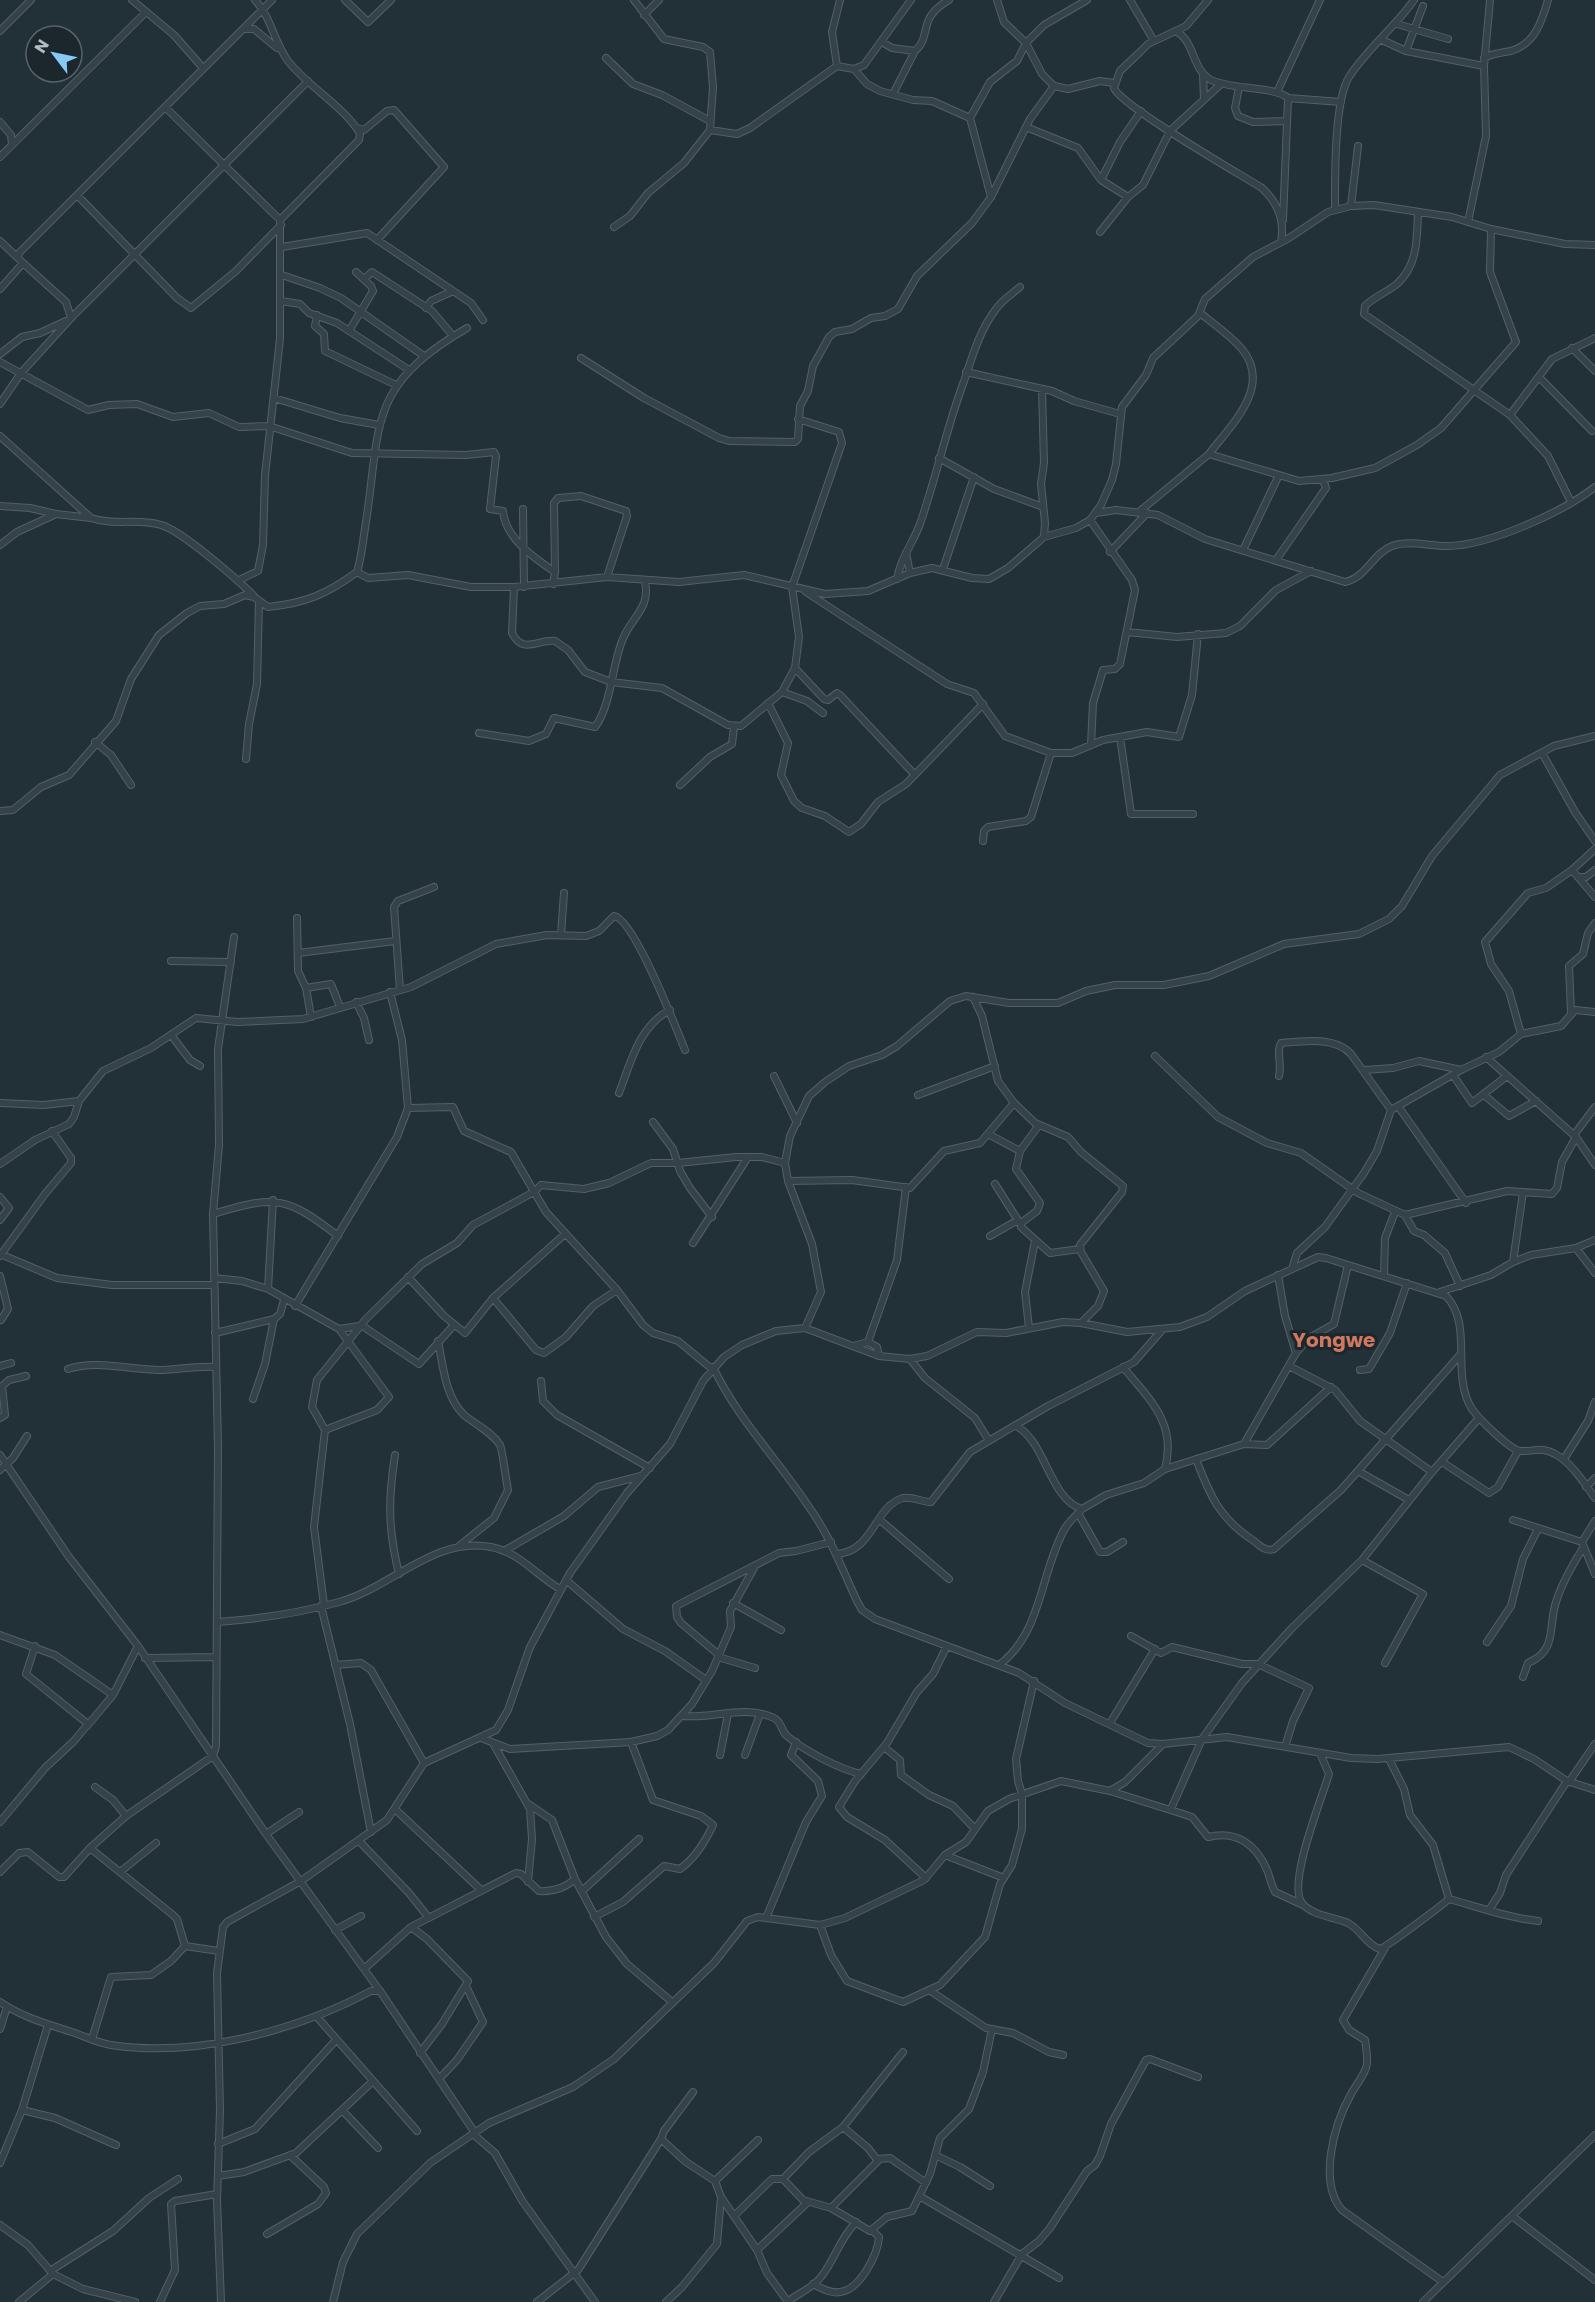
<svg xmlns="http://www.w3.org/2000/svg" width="1595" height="2302" viewBox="0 0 1595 2302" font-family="Poppins,sans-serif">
<rect width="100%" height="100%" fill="#223038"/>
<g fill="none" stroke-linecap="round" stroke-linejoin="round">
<g stroke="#536066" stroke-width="8">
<path id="minor" d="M132 0 174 35 203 68
M255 0C271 17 274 42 288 61 306 85 347 109 360 134L359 140 280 220
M345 0 368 22 391 0
M634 0 664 39 703 47 710 52 713 87 710 130
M997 0 1004 22 1026 43 1042 74 1054 86 1068 89 1100 81 1114 83
M1130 0 1154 41
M1208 0 1186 26 1148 44 1139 53 1120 71 1114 88C1121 106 1238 173 1262 188 1278 203 1285 221 1281 242
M644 15 659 0
M1397 24 1448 39
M244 29H254L277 48
M0 31 31 0
M1177 32C1195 42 1192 70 1211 80 1232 90 1274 86 1288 98L1283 220
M1382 40 1406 51 1484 66
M882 42 892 48 915 51C933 35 916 19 949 0
M1406 51 1423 6
M606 58 633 84 662 95 710 121
M1484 58C1493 53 1501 53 1511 51 1535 44 1542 21 1548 0
M837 66 832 32 840 0
M854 69 867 84 880 91 913 100 932 101 970 118 990 82 1017 61 1026 43 1044 25 1087 0
M1203 74 1204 99
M1239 87 1235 108 1238 116 1253 122 1287 121
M1277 92 1320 0
M893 94 915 51
M1288 98 1341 102
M165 107 280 220V339L265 475 263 545 258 571 239 580
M970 118 991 197
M0 122 11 135 12 145
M1026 127 1078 148 1101 180 1128 197
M357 128 364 130 387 111 394 110 444 167 377 240
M0 157 145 13
M1101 180 1120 142 1141 111
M77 195 177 298 191 308 236 271 281 225
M1351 206 1358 146
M1335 209C1335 179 1334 101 1349 77 1366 50 1395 27 1414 0
M1418 212C1417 238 1418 265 1397 284 1387 292 1374 297 1365 306L1364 314 1510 415 1548 456 1571 502
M1468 222 1486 136 1484 66 1490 0
M614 227 630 216 648 193 684 163 710 130 737 134 750 128 837 66 854 69 864 65 911 0
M1100 232 1128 197 1143 185 1170 131 1221 84
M0 241 18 258
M282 247 367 233 471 303 483 320
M282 275 320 288 341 298 424 356
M364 279 372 272 432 311 453 336
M0 289 23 263
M281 301 300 304 309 313 337 323 409 370
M426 308 431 301 453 291
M1200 313C1214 324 1231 336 1242 349 1273 387 1230 426 1209 454
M317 315 315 326 324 334 325 351 396 385
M71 318 66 302 23 263 18 258 19 253 272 0
M349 331 373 291 371 286 356 272
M1572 348 1595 371
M0 354 22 337 40 333 66 321
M581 358 644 398 719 438 729 441 795 442 798 439 800 406 808 391 813 366 829 337 835 332 852 329 871 318 885 316 898 309 917 276 972 223 991 197 1030 119 1054 86
M0 362 88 410 109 405 137 404 173 417 209 413 239 427 269 426 352 453 466 455 494 452 496 456 490 509 503 511C505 538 534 558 555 572L553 584
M966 372 1052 391 1074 401 1120 414
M1539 377 1592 431
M1042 389 1044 463 1041 484 1045 523 1044 537
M274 398 340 418 379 425
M0 404 21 373 71 318 308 81
M1510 415 1552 359 1595 338
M0 436 91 518C114 526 138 518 161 525 181 530 238 580 254 596
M939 458 994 489 1043 507
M0 506 30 508 56 514
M523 509 524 587
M1140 511 1209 454 1299 481 1332 478 1375 468 1417 445 1441 428 1516 342 1490 272 1491 229
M1096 513 1116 510 1158 515 1205 539 1345 582C1366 578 1373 553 1392 546 1410 540 1429 546 1447 546 1488 546 1563 512 1595 487
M1090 520 1132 580 1135 590 1120 664 1115 669 1103 670 1093 703 1091 745
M0 545 17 532 56 514 91 518
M1243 550 1279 475
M1110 552 1147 513
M906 553 910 573
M1276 560 1326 488 1323 480
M943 569 974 477
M357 572 368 578 408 575 471 587H514L607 577 679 582 744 575 825 594 868 591 910 573 932 568 972 578 989 579 1008 568 1044 537 1076 528 1090 520 1101 505 1112 480 1116 464 1122 407 1146 375 1153 358 1198 316 1205 299 1253 257 1289 238 1328 212 1351 206 1374 205 1452 217 1491 229 1565 244 1595 245
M555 572 554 503 558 498 581 496 626 511 627 516 607 577
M897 579C900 559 913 543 920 524 936 478 946 430 963 384 972 358 979 331 996 309 1002 300 1012 294 1020 287
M514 587 512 633C523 655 538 639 555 641L568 650 585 672 611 682 662 688 728 725 741 726 782 692 795 668 799 637 792 587 842 443 839 432 798 419
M806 592 947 684 974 693 1005 736 1051 753H1072L1103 740 1147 732 1179 737 1192 695 1198 634
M1127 632 1177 637 1226 633 1240 626 1276 590 1311 571
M795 668 824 699 828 700 837 693 840 695 915 775
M782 692 807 701 823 713
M768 703 788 743 781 775 794 801 802 808 825 816 849 832 861 824 878 802 906 784 983 704
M479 733 529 741 546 734 554 718 595 727C611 706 612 666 622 641 630 618 651 609 645 582
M1120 737 1131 814H1193
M95 742 111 755 131 785
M1542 753 1575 812 1595 841
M246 759 249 724 257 684 259 602
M680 785 710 757 732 744 734 727
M0 811 13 810 41 787 69 775 116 721 131 679 159 635 187 613 200 606 224 604 245 595 254 597 268 607C306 603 327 594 357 572 362 556 363 539 366 522 381 421 368 386 467 328
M983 841 984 831 988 827 1026 821 1031 817 1051 753
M1572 870 1595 897
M1578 877H1586L1595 870
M297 918 298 971 306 988 311 1017
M561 935 564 893
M298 953 395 941
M171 961 231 962
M306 988 331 984 340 1007
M400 990 394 907 398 901 434 887
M973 997 982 1016 998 1081 1014 1103 1035 1123 1068 1137 1081 1152 1123 1186 1122 1192 1080 1245 1081 1252 1104 1291 1098 1306 1081 1323
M356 1002 364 1018 369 1040
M1571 1013 1569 966 1583 954 1588 933 1595 923
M1521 1034 1509 991 1491 964 1485 942 1528 893 1546 888 1572 870 1595 849
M171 1035 190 1060 200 1066
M1155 1056 1218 1117 1267 1143 1301 1153 1358 1193 1405 1215 1507 1191 1552 1194 1557 1188 1562 1162 1576 1137
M1486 1057 1576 1137 1595 1165
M1364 1070 1393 1068 1419 1061 1461 1070
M1453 1075 1472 1103 1507 1076
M774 1076 797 1123
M1279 1076C1282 1065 1276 1051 1281 1043 1302 1041 1335 1036 1351 1054L1391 1110
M619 1093C631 1062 639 1026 670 1010
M918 1095 995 1066
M1484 1095 1509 1116 1536 1101
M0 1103 44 1105 79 1101 103 1071 151 1048 196 1018 237 1022 303 1019 411 987 496 944 547 935 586 936 599 931 614 916C634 919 676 1028 685 1050
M1398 1106 1466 1203
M408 1108 453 1107 464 1131 511 1152 546 1212 617 1290 643 1325 653 1333 678 1341 712 1369
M653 1122 673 1149 680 1171 690 1188 712 1217
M988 1134 1020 1151 1016 1169 1040 1203 1037 1211 1021 1223V1227L1050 1253 1080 1249
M1574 1135 1595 1107
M1020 1151 1039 1125
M0 1164 35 1140 69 1124 74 1117 79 1101
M788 1181 852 1180 910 1188 944 1151 980 1143 1014 1103
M995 1184 1021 1225
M0 1197 9 1208 0 1220
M213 1214C276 1195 286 1196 338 1236
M1405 1215 1414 1231 1424 1235 1445 1253 1460 1286
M990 1236 1018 1220
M693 1243 748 1157
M1576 1248 1595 1273
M0 1254 57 1278 112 1285H214
M0 1256 45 1194 71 1163V1158L52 1131
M1513 1262 1523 1192
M1292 1269 1297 1253 1325 1227 1364 1173 1377 1151 1391 1110 1461 1070 1499 1052 1521 1034 1561 1026 1575 1010 1595 1012
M0 1276 8 1309 1 1320
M1384 1276 1385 1238 1395 1212
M408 1277 444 1316 465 1333 493 1298 565 1234
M214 1278 242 1281 268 1289 339 1329 389 1397 377 1410 325 1430
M268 1289 273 1200
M1440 1292 1491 1275 1513 1262 1531 1255 1576 1248 1595 1240
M493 1298 536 1350 544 1353 566 1337 593 1306 617 1290
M295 1306 397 1137 408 1108 402 1040 390 992
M361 1325 419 1364 454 1325
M805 1328 821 1292 812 1244 788 1181 785 1163 790 1136 809 1096 825 1082 849 1066 882 1055 897 1046 950 1001 966 996 1009 1003H1058L1086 991 1115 985H1164L1209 976 1284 944 1359 934 1389 919 1402 906 1432 856 1500 775 1554 746 1595 736
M1029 1328 1025 1292 1035 1241
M339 1329 359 1326
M215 1333 274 1319 280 1314 284 1300
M438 1341C443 1365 445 1397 464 1415 476 1425 492 1432 500 1445 502 1448 506 1480 508 1490L494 1518 459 1546
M868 1342 877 1347 879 1356
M853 1346 868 1342 897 1260 906 1187
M1296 1353 1309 1338 1334 1324 1348 1265
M910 1359 925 1378 975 1418 989 1441
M0 1366 11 1363
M713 1367C737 1418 778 1460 809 1507 830 1536 842 1569 857 1601L862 1610 875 1619 1019 1673 1065 1703 1148 1743 1163 1744 1227 1737 1351 1758 1378 1759 1509 1747 1534 1759 1567 1781 1595 1790
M1123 1367C1150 1400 1177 1423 1165 1469
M1291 1367 1335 1390 1360 1421 1432 1472
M68 1369C98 1359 133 1371 163 1370 181 1369 197 1366 215 1367
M1360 1370 1369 1369 1390 1333 1407 1283
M541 1381 543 1401 557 1415 650 1468
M1 1387 9 1380 26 1376
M253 1399 265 1364 274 1319
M0 1418 5 1415 2 1386
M1016 1426C1045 1440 1050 1500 1082 1509L1106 1495 1144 1483 1165 1469 1244 1444 1296 1353 1285 1316 1278 1275
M1244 1444 1267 1445 1331 1387
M0 1455 69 1557 138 1646 266 1834 380 1991 475 2133
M395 1455C388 1500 388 1529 399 1574
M1196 1459C1210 1496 1220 1519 1254 1541 1260 1546 1266 1552 1274 1549L1341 1490 1460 1355
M1564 1459 1588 1421 1595 1402
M1442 1462 1489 1493 1498 1487 1518 1451
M0 1470 13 1458 27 1436
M1358 1471 1409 1500
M1586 1487 1595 1478
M1078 1513 1100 1552H1107L1123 1542
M880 1520 949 1579
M1513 1520 1582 1542
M1595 1521 1582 1542 1595 1574
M504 1551 564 1516 598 1487 641 1476
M836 1554C874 1552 874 1506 903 1498 913 1496 921 1502 931 1502L970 1452 1048 1406 1134 1362 1162 1330
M1362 1560 1423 1594 1385 1663
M566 1580 623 1629 665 1651 706 1680
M733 1603 781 1630
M324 1605 314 1527 325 1430 312 1407 317 1380 366 1319 422 1264 457 1243 473 1225 534 1192 541 1185 584 1189 609 1183 651 1163H678L736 1157H762L785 1163
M321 1606 350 1724 371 1832
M218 1622C258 1619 300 1613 339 1602 391 1588 434 1536 491 1547 519 1552 536 1575 560 1589
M0 1635 55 1655 113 1695
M1131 1636 1161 1653 1172 1647 1242 1664H1258L1309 1688 1293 1721 1285 1747
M1487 1642 1511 1606 1523 1559 1538 1529
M719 1655 681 1623 677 1617 676 1606 779 1553 796 1551 831 1542
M718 1657 755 1668
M145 1658 216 1657
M335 1665 361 1663 371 1670 424 1763
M999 1665C1042 1633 1040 1574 1064 1530 1068 1522 1076 1516 1082 1509
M1523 1677 1528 1663C1559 1650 1547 1625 1557 1599 1563 1581 1573 1564 1583 1548
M683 1716C713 1719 745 1704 774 1718 782 1722 781 1731 787 1736 805 1751 839 1769 861 1774
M1110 1723 1155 1649
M87 1726 113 1695 138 1646
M481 1738 510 1749 631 1742 657 1736 668 1730 692 1704 712 1671 731 1627 730 1611 754 1568
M494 1745 530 1809 532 1839 528 1882
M884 1747 900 1760 901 1775 929 1795 953 1806 975 1829
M1320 1753 1329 1774C1322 1798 1287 1884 1302 1903 1312 1916 1335 1917 1348 1923 1360 1929 1368 1946 1380 1949 1385 1948 1441 1906 1449 1899
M720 1755 728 1714
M745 1755 760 1714
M1389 1759 1404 1789 1410 1815 1433 1845 1449 1899C1479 1907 1508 1918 1538 1921
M1569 1782 1595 1744
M95 1787 113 1800 126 1816
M1110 1791 1183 1814 1192 1817 1208 1837C1236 1830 1256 1844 1267 1870 1270 1877 1271 1885 1275 1892L1303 1905
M527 1803 552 1820 575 1879 606 1937 627 1964 672 2002
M1171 1809 1202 1739 1242 1683 1292 1628 1362 1560 1432 1472 1479 1418
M396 1810 481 1890
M0 1822 45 1768 74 1741 88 1724 26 1674 35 1646
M266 1834 299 1812
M359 1841 409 1893 428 1917
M90 1848 173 1915 177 1919 185 1946
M945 1855 1004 1878
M0 1872 19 1853 28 1852 59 1877H64L90 1848 126 1816 213 1756 216 1746 218 1448 213 1214 219 1145 218 1049 234 937
M120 1872 156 1843
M926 1878 885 1840 847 1817 839 1807 855 1781 887 1743 917 1692 933 1674 947 1646
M582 1891 639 1839
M1489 1910 1500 1893 1506 1875 1567 1781
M594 1917 623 1902 664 1866 680 1869C694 1859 706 1840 713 1825L701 1816 653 1800 631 1742
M766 1918 806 1822 822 1796 818 1781 791 1755 796 1742
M820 1925 831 1955 847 1981 903 2002 940 1985 985 1937 1000 1884 1012 1865 1022 1829V1794L1018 1781 1016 1759 1034 1681
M411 1927 427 1939 468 1981 442 2024 420 2053
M335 1930 361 1916
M1385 1948 1343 2020 1349 2030 1365 2040C1366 2048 1369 2060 1366 2068 1363 2077 1355 2086 1350 2096 1334 2125 1318 2182 1342 2210L1443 2282
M364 1969 411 1927 516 1873 521 1874 539 1891C553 1892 565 1888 575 1879
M929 1990 986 2028 1013 2033 1049 2052 1063 2055
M0 2002C22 2017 47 2024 72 2032 84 2036 97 2043 111 2045 195 2058 296 2031 371 1991H380
M317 2017 417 2131
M0 2029 7 2007
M92 2039 111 1977 151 1975 171 1961 185 1946 219 1951
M439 2079 457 2060 483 2022 466 1986
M693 2092 664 2131 661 2139 686 2162 715 2181 721 2197 757 2250 767 2273 788 2302
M22 2110 55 2118 116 2145
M342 2110 378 2148
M473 2134 495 2153 523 2202 595 2302
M218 2144 255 2129 336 2040
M935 2155 960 2167 990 2186
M878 2159 890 2158 926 2183
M0 2163 22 2110 48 2025
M218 2176 244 2172 296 2153 373 2081
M783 2179 803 2200 831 2208 870 2231 887 2217 912 2211 930 2174 940 2138 969 2109 983 2072 992 2029
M715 2181 758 2140
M921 2197 1059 2278
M831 2208 878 2161 868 2148 843 2127
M734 2216 772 2179H783L809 2152 843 2127 903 2052
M1512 2216 1595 2280
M0 2225 28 2245 53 2274 83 2289 135 2302
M267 2234 318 2204 326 2193 324 2187 290 2155
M757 2250 808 2202
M50 2271 113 2231 149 2198 178 2179
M813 2284C821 2288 831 2294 840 2292 860 2290 878 2254 879 2237L872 2230
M19 2302 53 2274
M160 2302 175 2270 171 2204 175 2201 217 2194
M221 2302 217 2200 220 2110 217 1973 223 1927 227 1922 301 1881 387 1820 424 1763 496 1730 508 1710 530 1647 570 1573 627 1493 670 1444 703 1381 724 1357 742 1345 776 1331 805 1328 879 1356 910 1359 927 1356 977 1332 1006 1333 1063 1322 1081 1323 1127 1332 1180 1327 1207 1317 1245 1291 1318 1257 1326 1258 1446 1296C1474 1325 1450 1375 1472 1409 1479 1419 1509 1449 1520 1451 1534 1452 1542 1446 1555 1454 1572 1463 1584 1483 1595 1498
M333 2302 343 2262 357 2234 430 2163 489 2123 573 2087 614 2059 714 1963 747 1921 758 1917 820 1925 845 1918 924 1880 945 1855 966 1842 988 1811 1009 1799 1061 1781 1110 1791 1125 1782 1163 1744
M537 2302 578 2270 661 2139
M666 2302 682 2287 717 2244 721 2197
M787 2302C797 2294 813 2288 821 2277 836 2258 838 2241 856 2222
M994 2302 1022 2254 1039 2241 1050 2228 1087 2171 1095 2165 1100 2156 1111 2124 1146 2060 1150 2059 1198 2077
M1423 2302 1595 2135"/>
</g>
<use href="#minor" stroke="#354249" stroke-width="6"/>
</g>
<g text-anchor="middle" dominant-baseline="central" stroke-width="6" stroke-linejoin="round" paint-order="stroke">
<g font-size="20" font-weight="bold" fill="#d07760" stroke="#1b272d">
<text x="1334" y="1340">Yongwe</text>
</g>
</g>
<g transform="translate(54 54) rotate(302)"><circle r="28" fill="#1b272d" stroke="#57636a" stroke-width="1.5"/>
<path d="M0-4.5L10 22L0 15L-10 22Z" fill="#86c9f4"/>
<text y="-9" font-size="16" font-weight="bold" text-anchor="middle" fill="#b0bdc5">N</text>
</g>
</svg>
